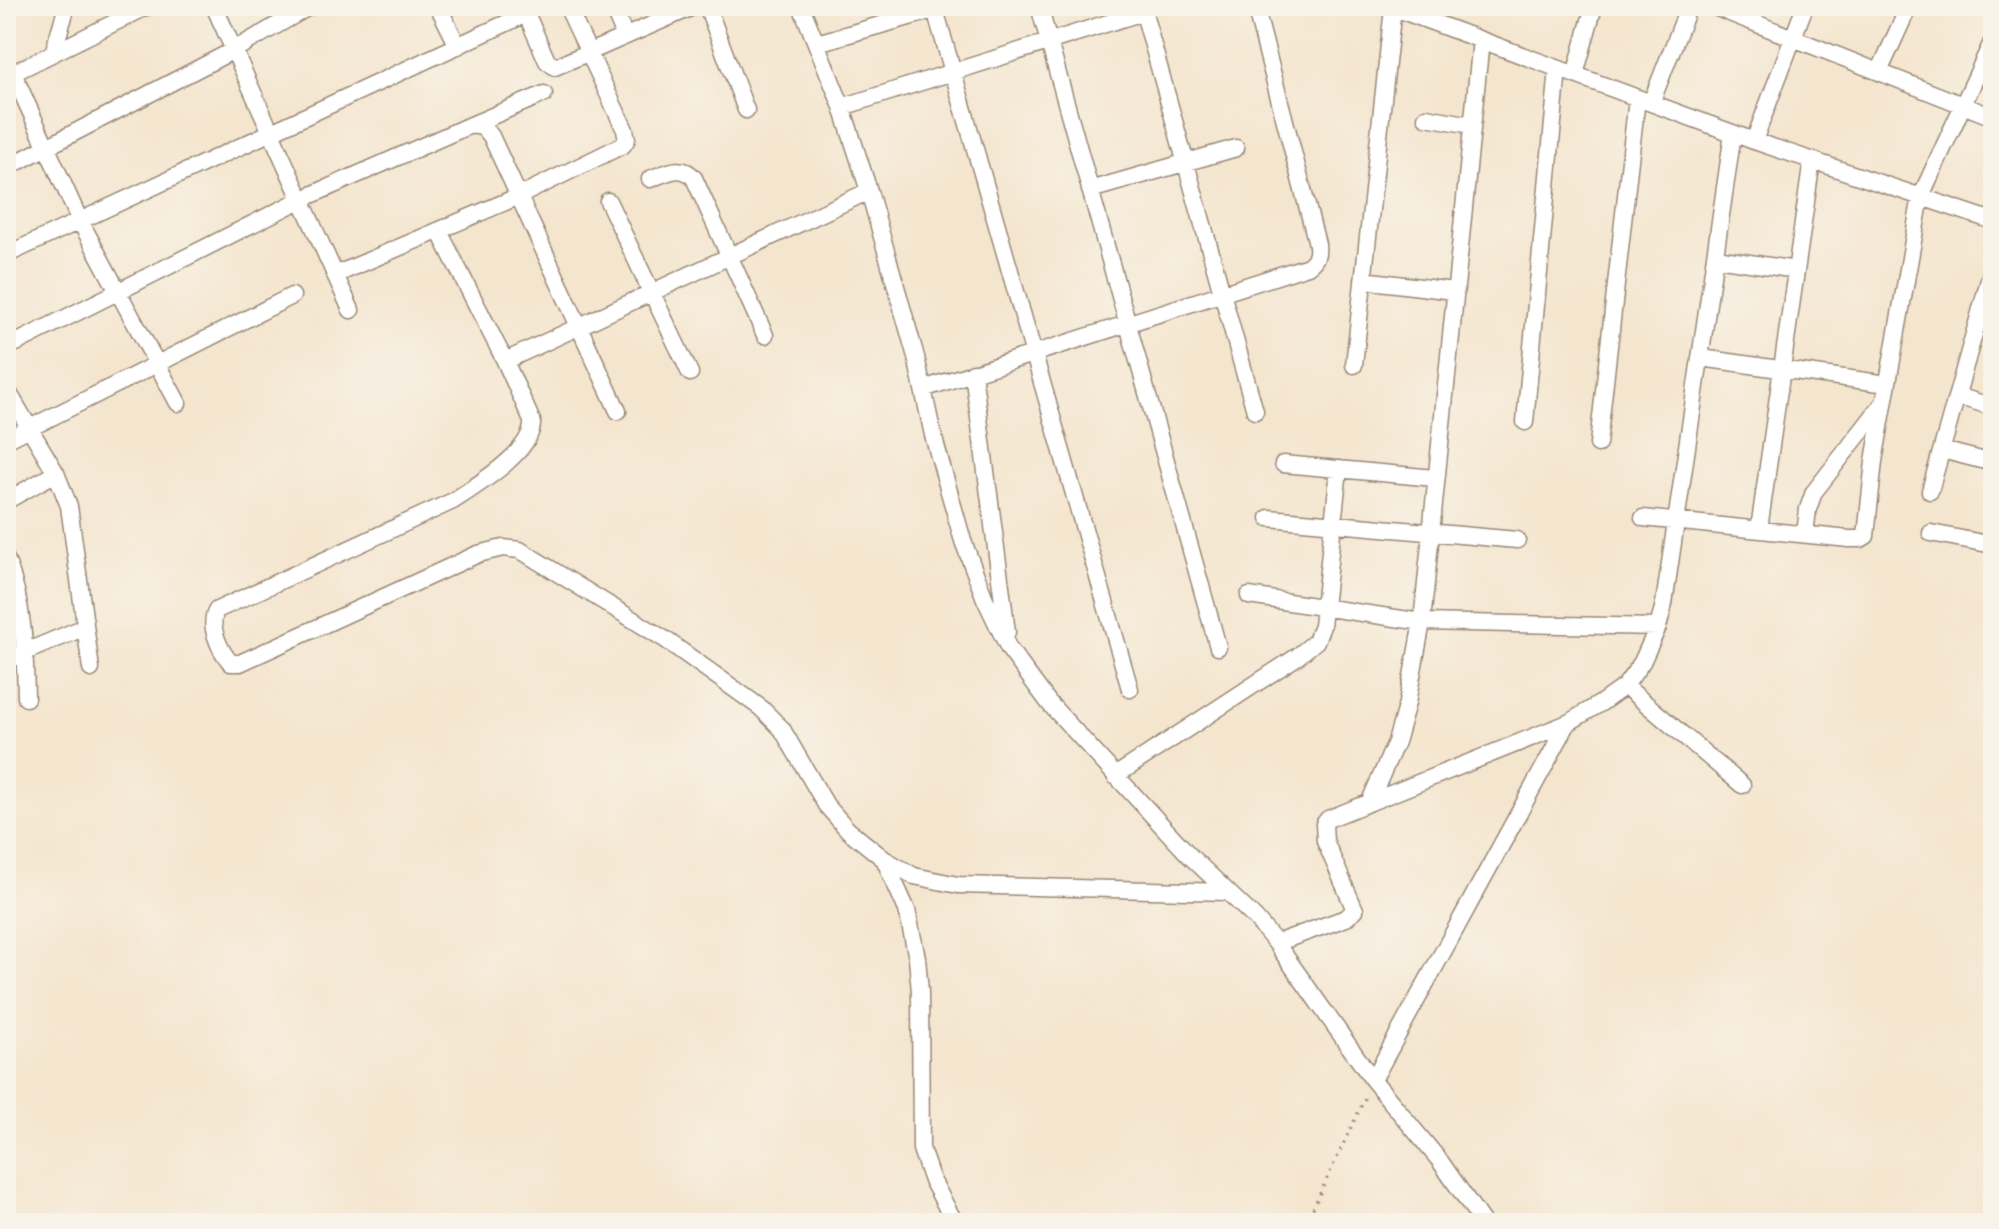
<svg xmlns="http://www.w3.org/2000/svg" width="1999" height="1229" viewBox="0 0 1999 1229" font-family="'IM FELL Great Primer',serif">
<rect width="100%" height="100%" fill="#f7f3e8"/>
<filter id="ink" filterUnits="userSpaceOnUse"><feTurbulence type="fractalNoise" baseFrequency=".0125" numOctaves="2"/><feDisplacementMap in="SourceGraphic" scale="16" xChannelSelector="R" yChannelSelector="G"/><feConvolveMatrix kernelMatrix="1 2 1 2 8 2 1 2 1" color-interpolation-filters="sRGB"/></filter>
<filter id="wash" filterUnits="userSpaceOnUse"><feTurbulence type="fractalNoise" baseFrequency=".006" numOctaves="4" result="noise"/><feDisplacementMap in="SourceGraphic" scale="32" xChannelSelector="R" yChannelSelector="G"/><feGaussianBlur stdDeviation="1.8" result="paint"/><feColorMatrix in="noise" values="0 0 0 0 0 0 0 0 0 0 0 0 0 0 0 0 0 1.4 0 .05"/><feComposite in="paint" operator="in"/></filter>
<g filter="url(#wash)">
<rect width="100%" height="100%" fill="#f4e5ce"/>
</g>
<g filter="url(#ink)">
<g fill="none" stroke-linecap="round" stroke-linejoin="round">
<g stroke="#988876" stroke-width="19">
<path id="minor" d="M214 6 351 310
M438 6 458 46
M523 6 547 61 555 67 695 6
M612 6 625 36
M707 6 746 110
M801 6 842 107 869 191 916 357 933 435 963 541 985 599 1009 649 1049 703 1190 856 1255 918 1276 943 1373 1080 1440 1161 1483 1223
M934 6 1130 689
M1039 6 1218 647
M1142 6 1255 411
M1389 6 1754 141 1993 221
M1712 6 1993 117
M817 43 948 6
M53 53 67 6
M6 69 13 73 79 219 178 403
M1879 72 1909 6
M13 73 148 6
M1575 75 1594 6
M1651 103 1689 6
M842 107 1143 12
M1426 117 1472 125
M471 125 544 94
M1754 141 1805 6
M6 168 234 50 310 6
M650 179C666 173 682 163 694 178L765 335
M1090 190 1236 148
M608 201 690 373
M439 231 505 361 869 191
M6 255 526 14
M1716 258 1796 270
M335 275 519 196 623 145 627 139 625 130 567 6
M1363 280 1454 291
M6 348 300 200 468 126C480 125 484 127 491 136L618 411
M1701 358 1887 384
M505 361 532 421C535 450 476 486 453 501L217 610C207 624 220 651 231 663H240L478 554 503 548 520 550 666 640 761 708 782 729 826 805 848 830 884 859 914 876 958 885 1227 892
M1354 365 1393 8
M973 372 1007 632
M6 388 56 473 69 506 91 669
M923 389 1308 266C1317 259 1318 254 1317 244L1255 6
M1957 396 1993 407
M1525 422 1558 69
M6 440 292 296
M1598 444 1637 98
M1942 450 1981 460
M1283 464 1435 478
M1930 491 1993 266
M6 501 56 473
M1269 518 1517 540
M1643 518 1849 539H1861L1866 536 1874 461 1921 196 1993 40
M1759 529 1812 160
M1931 533 1993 545
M1805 534 1808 509 1814 492 1881 406
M6 559C24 604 25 650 26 698
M1249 596 1422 622 1658 627
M6 660 85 627
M1625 686 1742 785
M1115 776 1298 656 1316 641 1322 626 1339 469
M1370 801 1396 742 1407 703 1422 622 1481 40
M884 859 907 910 917 958 920 992 921 1149 931 1178 955 1223
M1276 943 1346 918 1355 910 1325 841 1324 824 1328 819 1568 723 1601 703 1625 686 1642 662 1658 627 1664 604 1733 133
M1373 1080 1568 723"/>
</g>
<path stroke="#988876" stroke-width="3" stroke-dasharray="2 6" stroke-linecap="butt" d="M1306 1223 1365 1098"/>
<use href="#minor" stroke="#fff" stroke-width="16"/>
</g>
</g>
<rect width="1999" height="1229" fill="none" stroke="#f7f3e8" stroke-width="32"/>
</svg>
